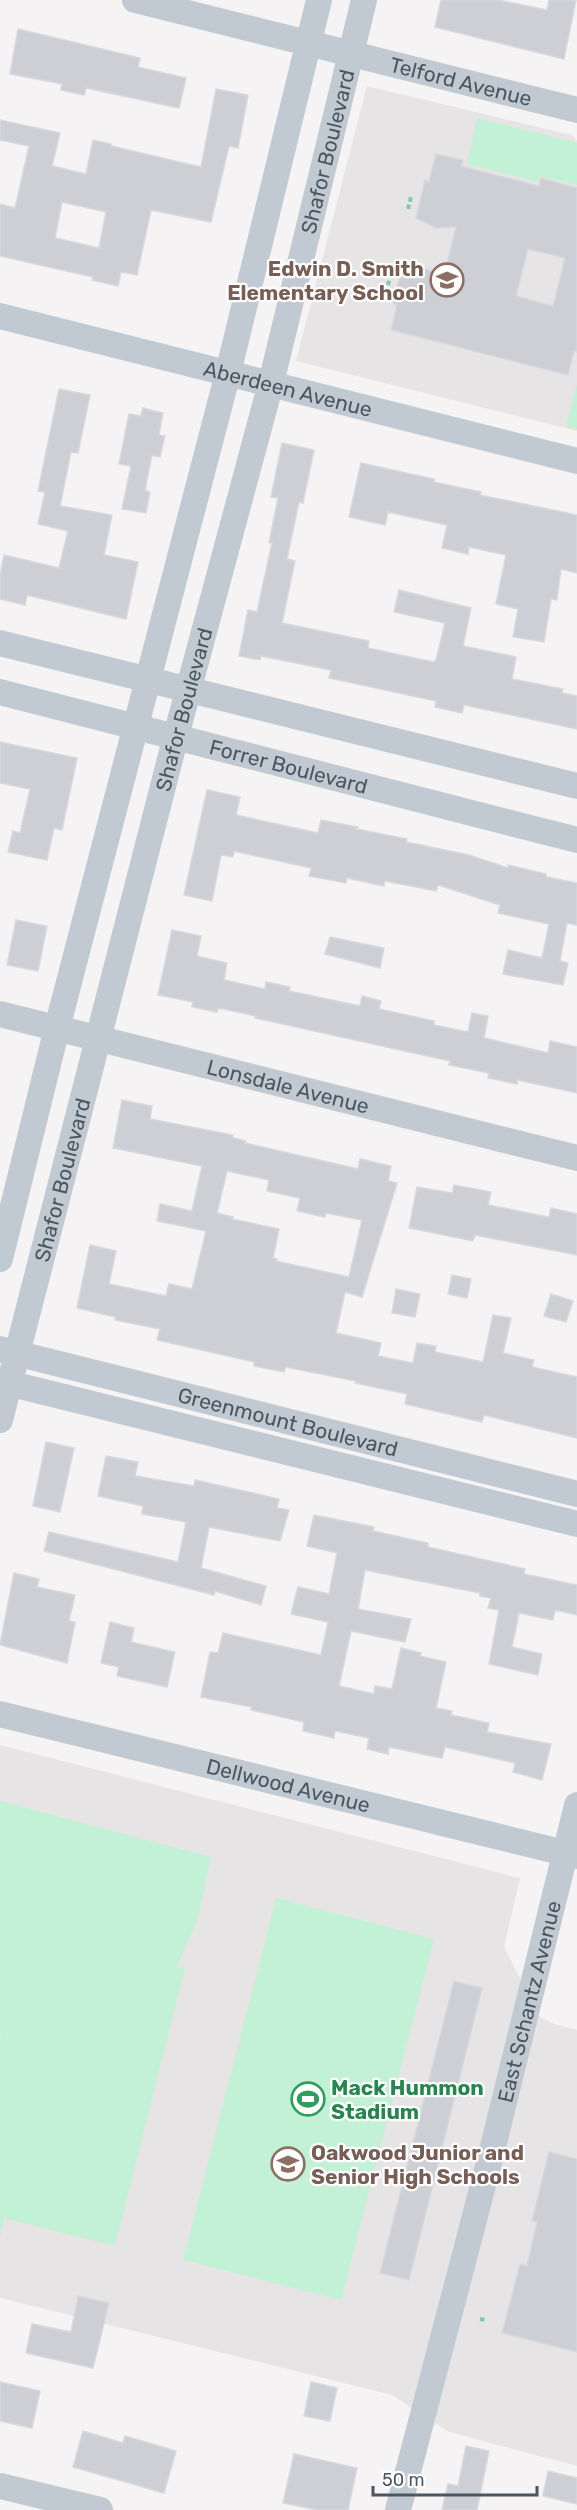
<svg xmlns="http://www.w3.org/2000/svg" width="577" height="2510" viewBox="0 0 577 2510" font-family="Rubik,sans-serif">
<rect width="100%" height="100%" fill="#f5f3f3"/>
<path fill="#e6e4e5" d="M367 86 572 135 577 141V431L296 361Z
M0 1745 520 1878 504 1947 539 2016 554 2024 577 2030V2466L449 2432 392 2395 0 2298Z"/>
<path fill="#c3f1d5" d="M477 118 577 143V185L540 176 538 182 467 164Z
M577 384V429L566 427Z
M0 1801 211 1857 197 1921 177 1966 185 1968 115 2246 4 2218 0 2237V2042L2 2035 0 2034Z
M276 1898 434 1939 341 2300 183 2260Z"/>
<path fill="#cdcfd5" stroke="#d7d9de" stroke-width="1.5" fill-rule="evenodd" d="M441 0H498L547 10 549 0H576L564 59 435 27Z
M18 29 140 58 138 67 186 78 179 108 86 88 84 95 61 90 62 84 10 74Z
M216 89 248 95 238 148 229 146 211 222 151 210 137 275 121 272 118 286 92 280 93 277 0 256V204L15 208 29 146 0 140V120L60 133 52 166 86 174 93 140 111 144V146L201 167ZM62 202 106 212 99 248 55 238Z
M436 154 463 160 461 166 539 186 541 178 577 188V352L574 351 568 375 391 330 397 305 393 304 402 268H424L444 276 456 227 436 228 416 218 425 180 429 182ZM528 249 565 258 553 306 516 296Z
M59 389 90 395 78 453 71 452 60 506 112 515 104 555 138 562 126 619 27 595 25 605 0 599V575L4 555 59 568 68 531 38 524 45 492 38 491Z
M143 408 163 413 159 435 165 436 160 457 152 455 145 490 150 492 146 513 122 509 131 466 119 464 129 414 141 416Z
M282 443 314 450 303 503 299 502 287 559 295 561 282 623 369 641 368 648 433 662 436 660 445 623 394 612 399 590 471 608 463 646 516 657 512 679 563 689 562 693 577 696V729L464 705 462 713 435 707 436 701 329 678 331 670 261 656 260 660 239 656 248 610 257 612 272 543H269L278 498 271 497Z
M361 463 434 479V482L481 492 480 495 577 515V573L561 569 557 600 551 599 544 642 513 637 518 609 496 604 506 555 469 547 468 554 442 548 447 525 388 512 385 525 349 517Z
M0 742 77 758 62 830 54 828 47 860 8 852 13 831 20 833 30 789 0 783Z
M207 790 240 797 236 815 318 833 321 820 358 827 357 829 407 839 406 842 469 855 508 868V865L546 874V877L577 883V925L567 923 560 961 568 963 563 985 503 974 508 950 542 958 549 924 498 913 500 905 438 885 436 891 385 881 384 886 347 878 346 883 309 876 311 868 234 851 233 857 221 855 212 901 184 895Z
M16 920 47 926 38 971 7 965Z
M172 930 201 936 197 956 227 963 224 980 265 989 266 982 290 987 289 991 360 1006 362 996 381 1001 379 1009 434 1021V1025L468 1032 472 1013 488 1016 484 1038 548 1053 550 1041 577 1047V1093L518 1080 517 1084 488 1078 489 1073 449 1065 450 1061 255 1018 256 1016 218 1008 217 1012 192 1007 193 1002 158 995Z
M330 937 384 948 380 968 325 954Z
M122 1100 152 1106 150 1119 233 1135V1138L246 1141 245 1143 358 1169 360 1159 391 1166 388 1181 397 1183 362 1297 345 1292 336 1333 381 1343 378 1356 413 1363 417 1343 436 1346 435 1352 483 1362 493 1315 511 1318 503 1353 534 1360 532 1367 577 1377V1438L484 1415 482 1422 405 1404 407 1394 355 1383 356 1381 286 1367 284 1372 254 1366V1362L157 1340 160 1329 115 1320V1317L77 1308 90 1245 116 1251 109 1284 166 1296 169 1284 192 1289 206 1231 157 1221 160 1204 192 1211 202 1166 113 1148ZM227 1171 269 1180 267 1191 300 1198 297 1211 325 1217 326 1213 362 1220 349 1277 276 1261 277 1259 273 1258 279 1229 232 1219 233 1217 217 1213Z
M454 1185 491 1192 488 1205 549 1217 551 1208 577 1214V1255L475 1235 473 1241 409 1228 417 1187 452 1193Z
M452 1275 471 1279 467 1298 448 1294Z
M396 1289 420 1294 415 1317 392 1313Z
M551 1294 573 1301 566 1322 544 1316Z
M46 1442 74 1448 60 1512 33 1506Z
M106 1456 138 1462 135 1476 194 1486 195 1480 279 1499 277 1508 289 1510 280 1541 209 1527 201 1568 266 1586 261 1605 215 1591 214 1595 44 1551 49 1532 178 1562 186 1522 142 1514 143 1506 98 1496Z
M314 1515 374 1527 373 1531 428 1543V1547L525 1569 524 1574 577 1585V1615L555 1610 553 1620 519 1613 512 1647 542 1654 538 1675 489 1664 499 1610 488 1608 491 1598 480 1596V1593L365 1570 358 1609 411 1619 405 1642 351 1631 339 1686 374 1694 375 1686 392 1689 401 1648 421 1653 420 1656 446 1662 436 1708 452 1711 451 1715 489 1723 487 1732 551 1744 542 1780 513 1772 515 1763 445 1747 442 1758 389 1747 388 1754 367 1749 369 1738 335 1731 334 1738 303 1731 304 1722 251 1710 252 1707 201 1697 210 1652 218 1653 223 1633 321 1655 328 1622 291 1614 298 1587 329 1594 337 1553 307 1546Z
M14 1573 39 1579 37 1587 75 1595 69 1621 75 1622 67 1663 0 1645Z
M110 1622 134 1628 131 1642 175 1652 167 1687 117 1676 119 1667 101 1663Z
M454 1981 482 1988 409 2280 380 2273Z
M549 2152 577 2159V2352L502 2333 520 2264 527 2266 537 2222 532 2221Z
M78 2296 109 2303 93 2368 26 2353 32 2324 71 2332Z
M0 2382 40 2391 32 2428 0 2421Z
M311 2382 337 2388 330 2421 304 2416Z
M83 2431 123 2443 125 2436 176 2451 164 2493 73 2467Z
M466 2446 489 2451 477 2510H442L448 2484 458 2486Z
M294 2454 357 2468 348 2510H318L283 2503Z
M548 2471 577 2478V2504L543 2496Z"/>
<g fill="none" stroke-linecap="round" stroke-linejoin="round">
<path stroke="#7ad0a6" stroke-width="4" stroke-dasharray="4.5 3" stroke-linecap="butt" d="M408 209 411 197
M388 285 391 272
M480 2319 486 2320"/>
<g stroke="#c1cad2" stroke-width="26">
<path id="s1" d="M135 0 577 110"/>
<path id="s2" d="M0 316 577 461"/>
<path d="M0 643 577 786"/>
<path id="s3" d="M0 692 577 840"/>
<path id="s4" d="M0 1014 577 1158"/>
<path d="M0 1259 57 1028 228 373 319 0"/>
<path id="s5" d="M0 1349 577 1494"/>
<path d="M0 1381 577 1524"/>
<path id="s6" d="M0 1420 176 736 271 383 364 0"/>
<path id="s7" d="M0 1714 577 1856"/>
<path d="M0 2486 100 2510"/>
<path id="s8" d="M398 2510 492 2151 577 1805"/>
</g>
</g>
<defs>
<g id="school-ring" transform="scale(1.725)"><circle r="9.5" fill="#fff" stroke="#8d6e63" stroke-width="1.5"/><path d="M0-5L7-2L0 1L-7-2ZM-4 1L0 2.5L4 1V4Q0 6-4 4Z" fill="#8d6e63"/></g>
<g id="stadium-ring" transform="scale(1.725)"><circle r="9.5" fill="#fff" stroke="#2e9e5b" stroke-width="1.5"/><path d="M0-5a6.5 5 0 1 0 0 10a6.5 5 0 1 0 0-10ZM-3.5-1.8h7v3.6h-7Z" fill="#2e9e5b"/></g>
</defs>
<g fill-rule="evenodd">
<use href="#school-ring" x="447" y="280"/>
<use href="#stadium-ring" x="308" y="2099"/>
<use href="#school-ring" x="288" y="2164"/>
</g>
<g text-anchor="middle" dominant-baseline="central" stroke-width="4.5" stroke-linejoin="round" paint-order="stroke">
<g font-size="21" fill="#4a5661" stroke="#fff">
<text stroke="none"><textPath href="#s1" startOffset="336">Telford Avenue</textPath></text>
<text stroke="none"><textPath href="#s6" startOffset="1310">Shafor Boulevard</textPath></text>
<text stroke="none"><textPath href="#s2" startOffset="297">Aberdeen Avenue</textPath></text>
<text stroke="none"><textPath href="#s6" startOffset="734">Shafor Boulevard</textPath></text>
<text stroke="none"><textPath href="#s3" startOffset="298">Forrer Boulevard</textPath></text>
<text stroke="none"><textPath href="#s4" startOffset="297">Lonsdale Avenue</textPath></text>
<text stroke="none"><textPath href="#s6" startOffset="248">Shafor Boulevard</textPath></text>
<text stroke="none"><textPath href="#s5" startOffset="297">Greenmount Boulevard</textPath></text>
<text stroke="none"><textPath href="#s7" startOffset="297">Dellwood Avenue</textPath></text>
<text stroke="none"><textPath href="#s8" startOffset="525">East Schantz Avenue</textPath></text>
</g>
<g font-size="21" font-weight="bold" fill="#785e54" stroke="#fff" text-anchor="end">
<text x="424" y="268">Edwin D. Smith<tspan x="424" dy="24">Elementary School</tspan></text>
<text x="311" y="2152" text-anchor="start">Oakwood Junior and<tspan x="311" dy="24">Senior High Schools</tspan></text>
</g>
<g font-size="21" font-weight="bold" fill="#27864d" stroke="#fff" text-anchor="start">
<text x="331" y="2087">Mack Hummon<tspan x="331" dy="24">Stadium</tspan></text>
</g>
</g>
<path d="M373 2486v9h164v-9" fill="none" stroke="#4a5661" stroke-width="3"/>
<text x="382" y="2486" font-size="18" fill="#4a5661" stroke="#ffffff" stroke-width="4.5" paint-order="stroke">50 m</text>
</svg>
